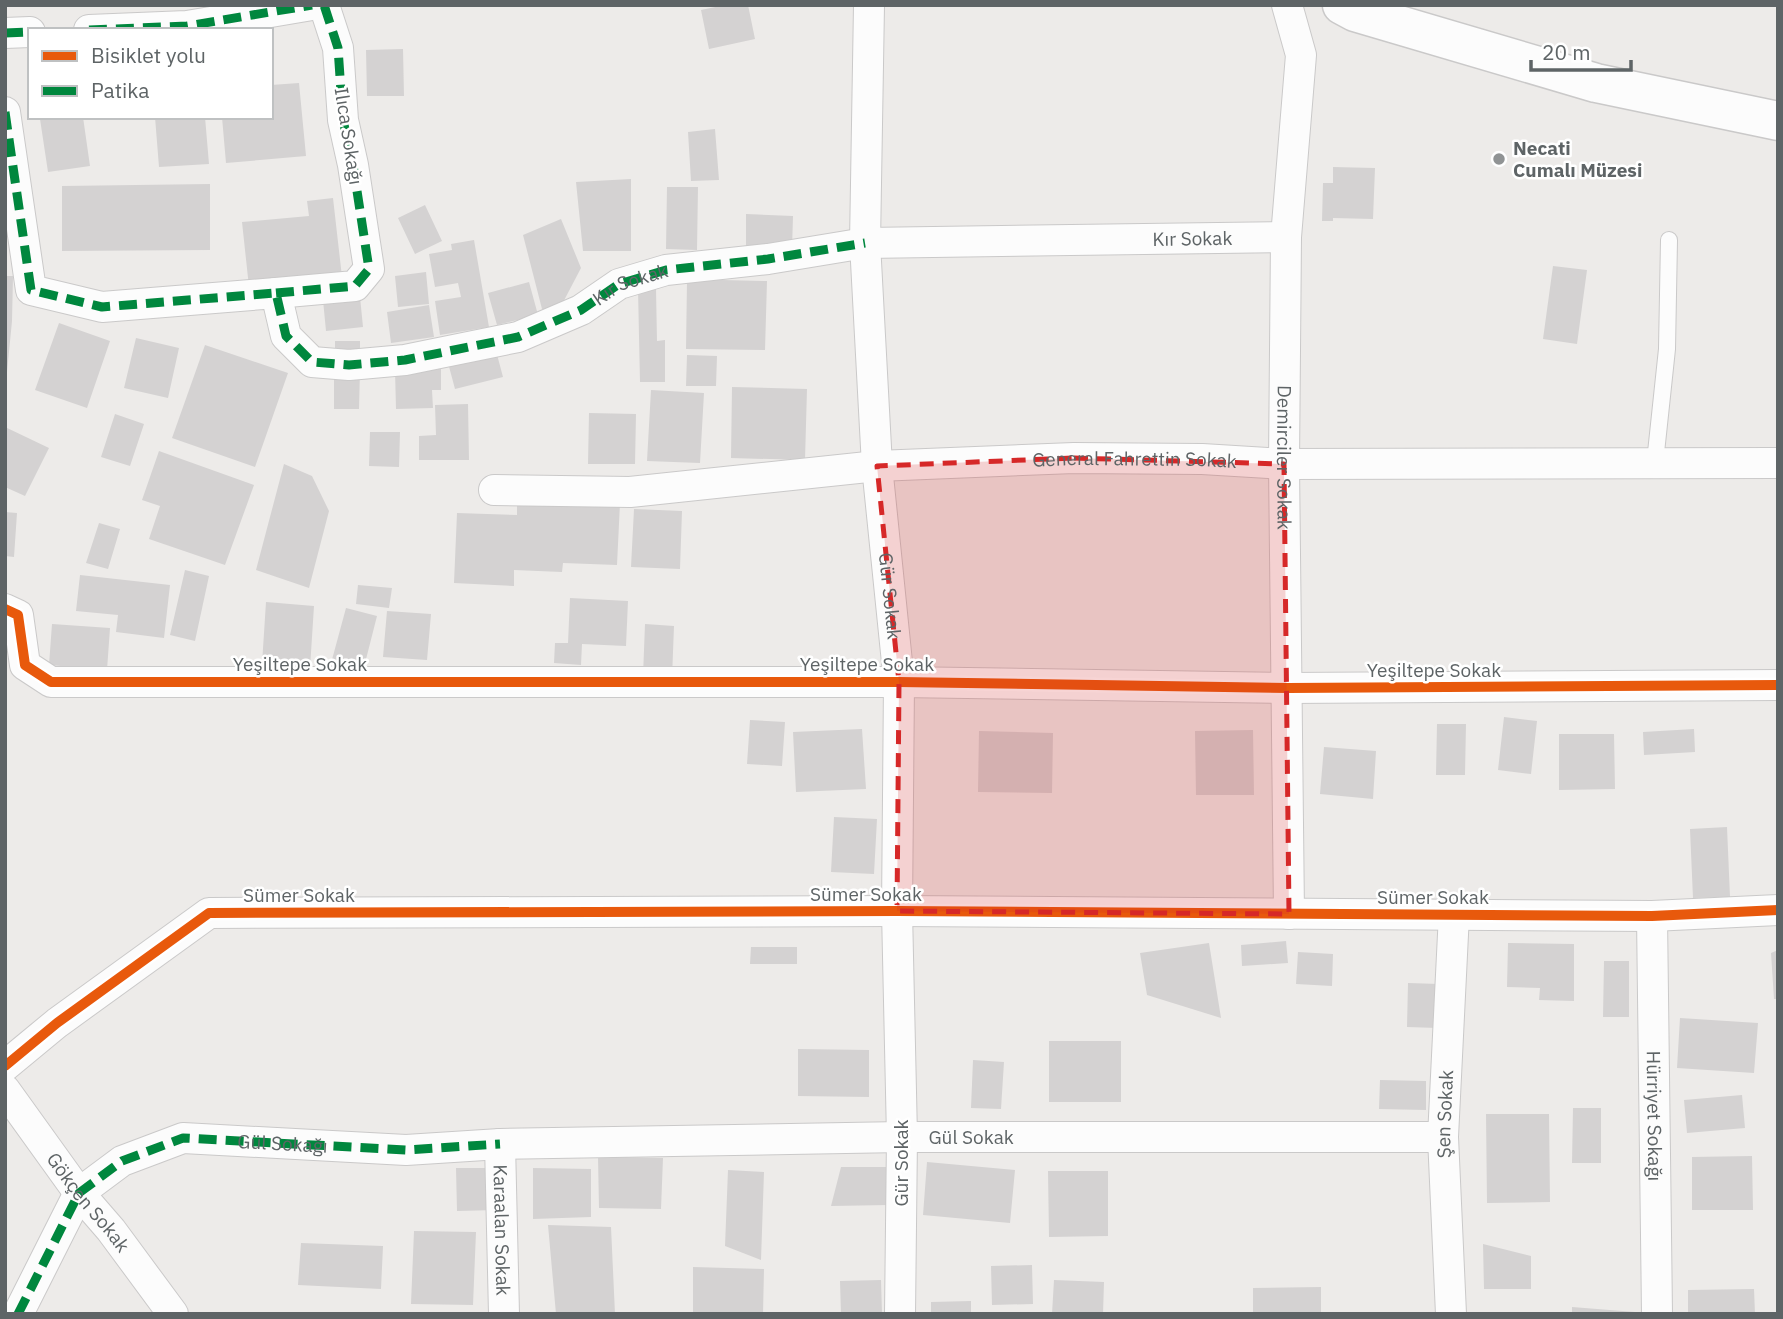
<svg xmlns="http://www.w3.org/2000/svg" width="1783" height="1319" viewBox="0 0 1783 1319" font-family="'IBM Plex Sans',sans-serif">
<rect width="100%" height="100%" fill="#edebe9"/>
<path fill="#d4d2d2" d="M725 5H748L755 39 709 49 701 10Z
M403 49 404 96H367L366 50Z
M299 83 306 156 226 163 222 117H271V85Z
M49 117H83L90 166 48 172 40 119Z
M155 117H205L209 164 159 167Z
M715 129 719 180 691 181 688 132Z
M1333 167 1375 168 1373 219 1333 218V221H1322L1323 183H1333Z
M631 179V251H583L576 182Z
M210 184V250L62 251V186Z
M667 187H698L697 250 666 249Z
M333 198 342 277 249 287 242 222 309 216 307 201Z
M425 205 442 241 415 254 398 218Z
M746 214 793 216 792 249 746 247Z
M561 219 581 268 559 310 542 309 523 235Z
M474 240 489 327 440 335 435 301 461 297 458 283 435 287 429 254 452 250 451 244Z
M1553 266 1587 270 1577 344 1543 339Z
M426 272 429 304 398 307 395 276Z
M5 276H13L12 321 7 372H5Z
M722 280 767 281 765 350 686 349 687 281Z
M529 282 538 315 497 325 488 293Z
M638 289H656L657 341 665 340V382H640Z
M360 297 363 327 326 331 323 300Z
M429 305 434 337 391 343 387 312Z
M59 323 110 341 87 408 35 390Z
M136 338 179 348 168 398 124 388Z
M335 341H360V361L335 360Z
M205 345 288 373 255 467 172 438Z
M495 347 503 377 455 389 447 359Z
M687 355 717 356 716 386H686Z
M441 369V390H432L433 408 396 409 395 370Z
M334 370H360L359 409H334Z
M732 387 807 389 805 460 731 458Z
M651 390 704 393 700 463 647 461Z
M468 404 469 460H419V436L436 435 435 405Z
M589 413 636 414 635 464H588Z
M115 414 144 424 130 466 101 457Z
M5 427 49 448 25 496 5 487Z
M370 432H400L399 467 369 466Z
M159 451 254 485 225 565 149 539 160 506 142 500Z
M284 464 312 476 329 511 309 588 256 570Z
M517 498 620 503 617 565 563 563 562 572 514 570V586L454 583 457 513 517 515Z
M634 509 682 511 680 569 631 567Z
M5 512 17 513 14 557 5 556Z
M99 523 120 529 108 569 86 563Z
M185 570 209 576 195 641 170 635Z
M80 575 170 585 164 638 116 632 118 615 76 611Z
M358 585 392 588 389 608 356 604Z
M570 598 628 601 626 646 582 644 581 665 554 663 555 643H568Z
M266 602 314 606 310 668 262 664Z
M346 608 377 616 362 675 330 667Z
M387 611 431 614 427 660 383 657Z
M52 624 110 628 107 670 49 665Z
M645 624 674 626 672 678 643 676Z
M1504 717 1537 721 1531 774 1498 770Z
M750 720 785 722 782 766 747 764Z
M1437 724H1466L1465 775H1436Z
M862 729 866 789 796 792 793 732Z
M1694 729 1695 752 1644 755 1643 732Z
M1253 730 1254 795H1196L1195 731Z
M979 731 1053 733 1052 793 978 792Z
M1559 734H1614L1615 789 1559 790Z
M1324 747 1376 751 1373 799 1320 794Z
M834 817 877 819 874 874 831 872Z
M1727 827 1730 897 1693 898 1690 829Z
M1286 941 1288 963 1242 966 1241 945Z
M1209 943 1221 1018 1147 995 1140 953Z
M1508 943 1574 944V1001L1539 1000 1540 988 1507 987Z
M751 947H797V964H750Z
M1778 950V999H1774L1771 953Z
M1298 952 1333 954 1332 986 1296 984Z
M1604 961H1629V1017H1603Z
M1408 983 1439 984 1438 1028 1407 1027Z
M1680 1018 1758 1023 1754 1073 1677 1068Z
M1049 1041H1121V1102H1049Z
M798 1049 869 1050V1097L798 1096Z
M973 1060 1004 1062 1001 1109 971 1108Z
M1380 1080 1426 1081V1110L1379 1109Z
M1742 1095 1745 1128 1687 1133 1684 1100Z
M1573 1108H1601V1163H1572Z
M1486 1114H1549L1550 1202 1487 1203Z
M1752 1156 1753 1210H1692V1157Z
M598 1157 663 1158 661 1209 599 1208Z
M927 1162 1015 1170 1010 1223 923 1215Z
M841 1167H888V1205L831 1206Z
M456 1168H497V1210L457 1211Z
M533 1168 591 1169V1217L533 1219Z
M728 1170 764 1172 761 1260 725 1246Z
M1048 1171H1108V1236L1049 1237Z
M548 1225 611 1227 615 1314H556Z
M414 1231 476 1232 473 1305 411 1304Z
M301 1243 383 1246 381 1289 298 1285Z
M1483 1244 1531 1256V1289H1484Z
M1032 1265 1033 1304 992 1305 991 1266Z
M693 1267 764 1269 763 1314H693Z
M881 1280 882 1314H841L840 1281Z
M1054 1280 1104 1282 1103 1314H1052Z
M1321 1287V1314H1253V1288Z
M1754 1289 1755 1314H1688V1290Z
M971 1301V1314H931V1302Z
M1572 1307 1635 1312V1314H1572Z"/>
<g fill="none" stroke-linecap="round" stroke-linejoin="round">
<g stroke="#cac9c9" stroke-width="18">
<path id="service" d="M1655 462 1667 349 1669 240"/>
</g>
<g stroke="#cac9c9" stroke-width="32">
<g id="minor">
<path id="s1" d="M869 5 865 243 877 466 899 682 897 911 902 1137 900 1314"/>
<path id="s2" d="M1287 5 1301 55 1286 237 1284 464 1289 914"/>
<path d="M89 30 187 26 312 5"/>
<path d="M5 33 30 32"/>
<path id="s3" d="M5 112 31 290 102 307 276 293 286 336 312 362 349 365 405 360 518 337 581 310 619 284 666 270 768 259 865 243 1286 237"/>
<path d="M276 293 355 286 369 269 353 165 343 120 338 48 324 5"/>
<path id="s4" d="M494 490 630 492 877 466 1074 458 1202 459 1284 464 1778 463"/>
<path d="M5 609 18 615 25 665 51 682H899L1288 688 1778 685"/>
<path id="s5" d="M1652 916 1657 1314"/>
<path d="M5 1066 57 1023 209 913 897 911 1652 916 1778 910"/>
<path id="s6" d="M5 1090 79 1193 111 1230 173 1314"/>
<path id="s7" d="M500 1144 504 1314"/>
<path id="s8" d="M18 1314 79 1193 122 1161 183 1138 406 1150 500 1144 902 1137H1443"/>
<path id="s9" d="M1451 1314 1443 1137 1454 914"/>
</g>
</g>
<g stroke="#cac9c9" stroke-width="41">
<path id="tertiary" d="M1342 5 1355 12 1596 83 1778 121"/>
</g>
<use href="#service" stroke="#fcfcfc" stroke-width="16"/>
<use href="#minor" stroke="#fcfcfc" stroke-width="30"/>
<use href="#tertiary" stroke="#fcfcfc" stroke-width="38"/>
<g stroke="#00873e" stroke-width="9" stroke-dasharray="18 9" stroke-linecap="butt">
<path d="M89 30 187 26 312 5"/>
<path d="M5 33 30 32"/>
<path id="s10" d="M5 112 31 290 102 307 276 293 286 336 312 362 349 365 405 360 518 337 581 310 619 284 666 270 768 259 865 243"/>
<path d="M276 293 355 286 369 269 353 165 343 120 338 48 324 5"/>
<path d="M18 1314 79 1193 122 1161 183 1138 406 1150 500 1144"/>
</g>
<g stroke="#fff" stroke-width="15">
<path id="cycleway" d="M5 609 18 615 25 665 51 682H899L1288 688 1778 685
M5 1066 57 1023 209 913 897 911 1652 916 1778 910"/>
</g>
<use href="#cycleway" stroke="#e8590c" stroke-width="10"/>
</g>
<path fill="#d62828" fill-opacity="0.2" stroke="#d62828" stroke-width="5" stroke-dasharray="14 9" stroke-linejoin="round" d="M1074 458 1284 464 1289 914 897 911 899 682 877 466Z"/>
<circle fill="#909394" stroke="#fff" stroke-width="2.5" cx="1499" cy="159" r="7"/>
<g text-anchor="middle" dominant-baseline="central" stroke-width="5" stroke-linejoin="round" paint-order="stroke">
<g font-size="19" fill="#5e6466" stroke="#fff">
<text transform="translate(349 136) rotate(81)">Ilıca Sokağı</text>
<text stroke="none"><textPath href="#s3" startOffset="1409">Kır Sokak</textPath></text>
<text stroke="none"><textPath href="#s10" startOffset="842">Kır Sokak</textPath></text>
<text stroke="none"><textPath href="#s2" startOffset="455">Demirciler Sokak</textPath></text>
<text stroke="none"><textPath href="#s4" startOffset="642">General Fahrettin Sokak</textPath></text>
<text stroke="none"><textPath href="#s1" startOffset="592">Gür Sokak</textPath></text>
<text x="300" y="664">Yeşiltepe Sokak</text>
<text x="867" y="664">Yeşiltepe Sokak</text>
<text x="1434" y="670">Yeşiltepe Sokak</text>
<text x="866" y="894">Sümer Sokak</text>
<text x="299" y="895">Sümer Sokak</text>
<text x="1433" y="897">Sümer Sokak</text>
<text stroke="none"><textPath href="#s9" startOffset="200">Şen Sokak</textPath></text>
<text stroke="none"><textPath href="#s5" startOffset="200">Hürriyet Sokağı</textPath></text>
<text stroke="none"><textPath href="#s8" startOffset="1043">Gül Sokak</textPath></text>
<text stroke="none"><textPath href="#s8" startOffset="354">Gül Sokağı</textPath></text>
<text transform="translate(901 1163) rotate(-90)">Gür Sokak</text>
<text stroke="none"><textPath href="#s6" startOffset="140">Gökçen Sokak</textPath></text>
<text stroke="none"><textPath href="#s7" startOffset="86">Karaalan Sokak</textPath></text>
</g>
<g font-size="19" font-weight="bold" fill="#5e6466" stroke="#fff" text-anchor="start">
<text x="1513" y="148">Necati<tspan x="1513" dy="22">Cumalı Müzesi</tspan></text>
</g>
</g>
<rect width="1783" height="1319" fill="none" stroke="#5e6466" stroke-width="14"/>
<rect x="28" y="28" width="245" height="91" fill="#ffffff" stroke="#bfc1c2" stroke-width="2"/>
<rect x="42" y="51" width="35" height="10" fill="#e8590c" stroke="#bfc1c2" stroke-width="2"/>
<text x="91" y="63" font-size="21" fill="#5e6466">Bisiklet yolu</text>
<rect x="42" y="86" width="35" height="10" fill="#00873e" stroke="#bfc1c2" stroke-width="2"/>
<text x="91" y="98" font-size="21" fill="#5e6466">Patika</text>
<path d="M1531 60v10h100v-10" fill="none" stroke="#5e6466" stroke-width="3.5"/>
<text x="1542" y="60" font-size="21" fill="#5e6466" stroke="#ffffff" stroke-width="5" paint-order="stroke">20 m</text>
</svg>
